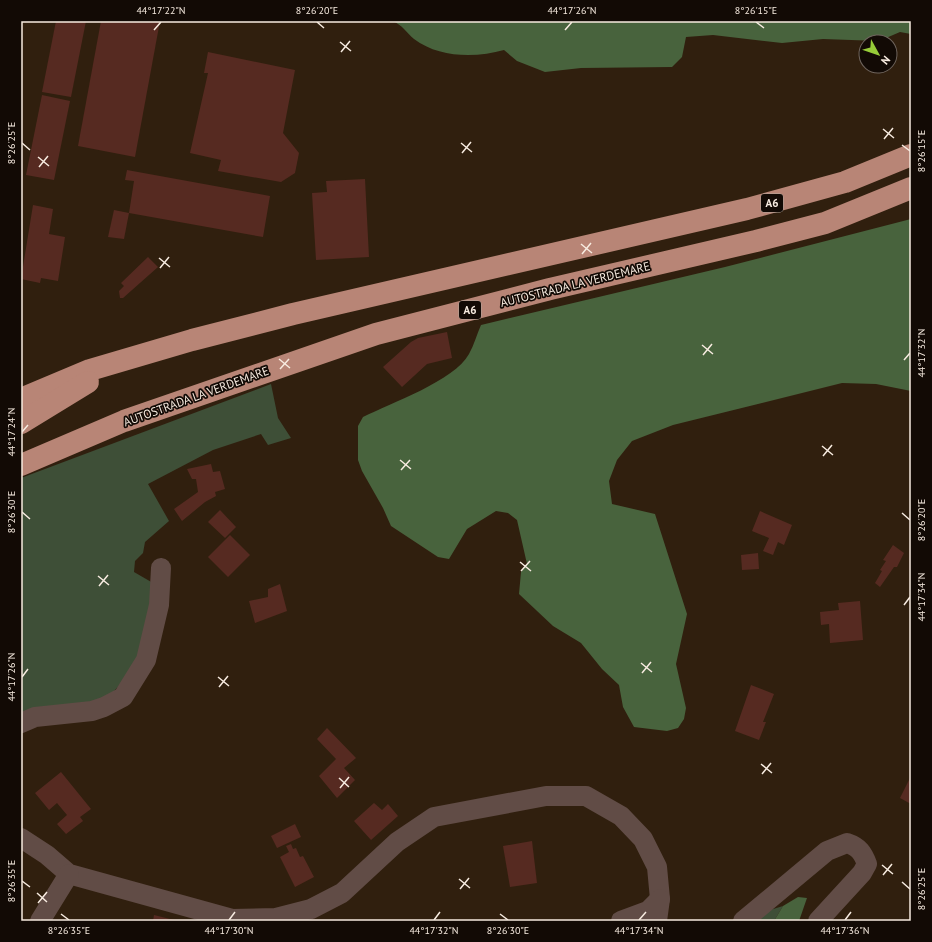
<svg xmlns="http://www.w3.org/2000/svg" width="932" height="942" font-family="'PT Sans',sans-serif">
<rect width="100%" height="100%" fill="#301f0e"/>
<!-- green -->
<g fill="#3e4f37">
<polygon points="271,384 278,418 291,438 268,445 261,434 213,450 148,484 169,521 145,542 143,553 135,561 134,572 153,583 150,614 140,652 125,679 105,701 21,716 21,478"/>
<polygon points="783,906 774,921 756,921 770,910"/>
</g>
<!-- forest -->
<g fill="#48633d">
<path d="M393,21H911V34L900,32L879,41L823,39L782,43L713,35L686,37L682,57L672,67L581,68L545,72L517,61L504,50C476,58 439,58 414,39C407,33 402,25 393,21Z"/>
<path d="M911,219V391L876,384L842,383L673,425L632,441L617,460L609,481L612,504L655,514L687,614L676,664L686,708L684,719L678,728L667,731L634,727L623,707L619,685L602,669L581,643L553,626L519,594L521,572L527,564L517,520L508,513L496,511L467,529L449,559L438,557L391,526L383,508L362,471L358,460V426L363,417C391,403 454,381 469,354C474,345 477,334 481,325L725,267Z"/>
<polygon points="798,897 807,898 799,921 774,921 783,906"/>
</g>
<!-- building -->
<g fill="#562a21">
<polygon points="56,21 86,21 71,97 42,92"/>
<polygon points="101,21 160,21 135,157 78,146"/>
<polygon points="208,52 295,70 283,133 299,153 295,173 281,182 218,171 221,160 190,153 208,73 204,73"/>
<polygon points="42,95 70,101 54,180 26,175"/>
<polygon points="127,170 270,196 263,237 129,213 134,181 125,180"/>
<polygon points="365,179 369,257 316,260 312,193 327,192 326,181"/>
<polygon points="33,205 53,209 49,234 65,237 58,281 41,278 40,283 21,279"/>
<polygon points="114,210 129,213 124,239 108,237"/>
<polygon points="148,257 158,267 123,298 120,298 119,291 124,286 121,283"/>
<polygon points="447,332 452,358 427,364 402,387 383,367 411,342 418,338"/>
<polygon points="211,464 213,472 220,471 225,489 215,492 216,496 205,502 182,521 174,509 198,492 196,479 192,479 187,469"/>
<polygon points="220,510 236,527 225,538 208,522"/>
<polygon points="760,511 792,525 784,545 778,542 773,555 763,551 769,538 752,531"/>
<polygon points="230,535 250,555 228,577 208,557"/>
<polygon points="893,545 904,553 897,567 894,567 880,587 875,583 882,571 880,570 886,561 883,560"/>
<polygon points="758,553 759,569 742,570 741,555"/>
<polygon points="280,584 287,611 255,623 249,601 268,597 268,589"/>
<polygon points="860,601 863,640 830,643 829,624 821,625 820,612 839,610 838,603"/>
<polygon points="751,685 774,694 763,722 766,722 759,740 735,731"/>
<polygon points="327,728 356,758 344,768 355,780 337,798 319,776 336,759 317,739"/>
<polygon points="61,772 91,809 80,817 83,821 66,834 57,824 67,815 57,803 49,810 35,793"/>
<polygon points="911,776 911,804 900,798"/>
<polygon points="374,803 382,810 388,804 398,816 371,840 354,821"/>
<polygon points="295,824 301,837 277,848 271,836"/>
<polygon points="532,841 537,883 510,887 503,846"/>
<polygon points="291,844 293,849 296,848 300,857 303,856 314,877 295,887 280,857 289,852 286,846"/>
<polygon points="154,915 174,920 174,921 153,921"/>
</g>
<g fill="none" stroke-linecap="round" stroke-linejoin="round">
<!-- street -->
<g stroke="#614c46" stroke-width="20">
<polyline points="21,723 35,717 92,711 104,707 123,697 146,660 159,605 161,568"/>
<polyline points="21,838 47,855 69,874 232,919 276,918 311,909 342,893 397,842 434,817 546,796 586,796 621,816 643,839 657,867 660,899 657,921"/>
<polyline points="40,921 69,874"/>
<polyline points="621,921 648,911 660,899"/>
<path d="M743,921L827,851L847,843C859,847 863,853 867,864L862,873L818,921"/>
</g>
<!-- highway -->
<g stroke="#b88576" stroke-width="22">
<polyline points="21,399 90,370 192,340 293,314 747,209 845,182 911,155"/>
<polyline points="21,423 88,382"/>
<polyline points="21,465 124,421 376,334 550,289 756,241 825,223 911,188"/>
</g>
</g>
<!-- ticks -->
<path fill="none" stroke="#f7ebe0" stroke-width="1.5" d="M317,22L324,28M756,22L764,28M154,30L161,22M565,30L572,22M340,42L351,51M341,52L350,41M883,129L894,138M884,139L893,128M22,143L30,150M461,143L472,152M902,145L910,151M462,153L471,142M38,157L49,166M39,167L48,156M581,244L592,253M582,254L591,243M159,258L170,267M160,268L169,257M702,345L713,354M703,355L712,344M279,359L290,368M904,360L910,353M280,369L289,359M22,432L28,425M822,446L833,455M823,456L832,445M400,460L411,469M401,470L410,460M22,512L30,519M902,513L910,520M520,562L531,571M521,571L530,561M98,576L109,585M99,586L108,575M904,605L910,597M641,663L652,672M642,673L651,662M22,677L28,669M218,677L229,686M219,687L228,676M761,764L772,773M762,774L771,763M339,778L349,787M340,788L349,777M882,865L893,874M883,875L892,864M459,879L470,888M22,881L30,887M902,882L910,889M460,889L469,878M37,893L47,902M38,903L47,892M61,914L69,920M500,914L508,920M229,920L235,912M434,920L440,912M639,920L646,912M845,920L851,912"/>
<g text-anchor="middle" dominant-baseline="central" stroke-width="3.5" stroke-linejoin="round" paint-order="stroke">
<!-- shield labels -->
<g fill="#120a05" stroke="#b2a89e" stroke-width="1">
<rect x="761" y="194" width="22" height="18" rx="3"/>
<rect x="459" y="301" width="22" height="18" rx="3"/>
</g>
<g font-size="11" font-weight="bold" fill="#f7ebe0">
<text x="772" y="203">A6</text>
<text x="470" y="310">A6</text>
</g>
<!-- street labels -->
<g font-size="12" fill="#f7ebe0" stroke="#120a05">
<text transform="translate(575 284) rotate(-14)">AUTOSTRADA LA VERDEMARE</text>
<text transform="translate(196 396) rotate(-20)">AUTOSTRADA LA VERDEMARE</text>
</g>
</g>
<!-- border -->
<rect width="932" height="942" fill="none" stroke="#120a05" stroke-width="44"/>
<!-- north arrow -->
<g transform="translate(878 54) rotate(130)"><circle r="19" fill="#120a05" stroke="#6e645d"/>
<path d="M0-3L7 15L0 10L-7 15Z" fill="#97cc39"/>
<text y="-6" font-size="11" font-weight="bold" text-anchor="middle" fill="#f7ebe0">N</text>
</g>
<rect x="22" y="22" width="888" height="898" fill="none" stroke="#f7ebe0" stroke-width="1.5"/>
<g font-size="10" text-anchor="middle" fill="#f7ebe0">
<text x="161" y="14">44°17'22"N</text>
<text x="317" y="14">8°26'20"E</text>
<text x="572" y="14">44°17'26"N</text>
<text x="756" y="14">8°26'15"E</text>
<text transform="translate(11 143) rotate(-90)" y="4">8°26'25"E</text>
<text transform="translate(921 151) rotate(-90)" y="4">8°26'15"E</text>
<text transform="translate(921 353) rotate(-90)" y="4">44°17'32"N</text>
<text transform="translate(11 432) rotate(-90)" y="4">44°17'24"N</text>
<text transform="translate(11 512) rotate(-90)" y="4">8°26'30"E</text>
<text transform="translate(921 520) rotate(-90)" y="4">8°26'20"E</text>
<text transform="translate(921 597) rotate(-90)" y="4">44°17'34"N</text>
<text transform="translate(11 677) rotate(-90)" y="4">44°17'26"N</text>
<text transform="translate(11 881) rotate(-90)" y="4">8°26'35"E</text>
<text transform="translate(921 889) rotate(-90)" y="4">8°26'25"E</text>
<text x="69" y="934">8°26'35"E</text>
<text x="229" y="934">44°17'30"N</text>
<text x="434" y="934">44°17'32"N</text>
<text x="508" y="934">8°26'30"E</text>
<text x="639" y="934">44°17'34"N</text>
<text x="845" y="934">44°17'36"N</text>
</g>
</svg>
